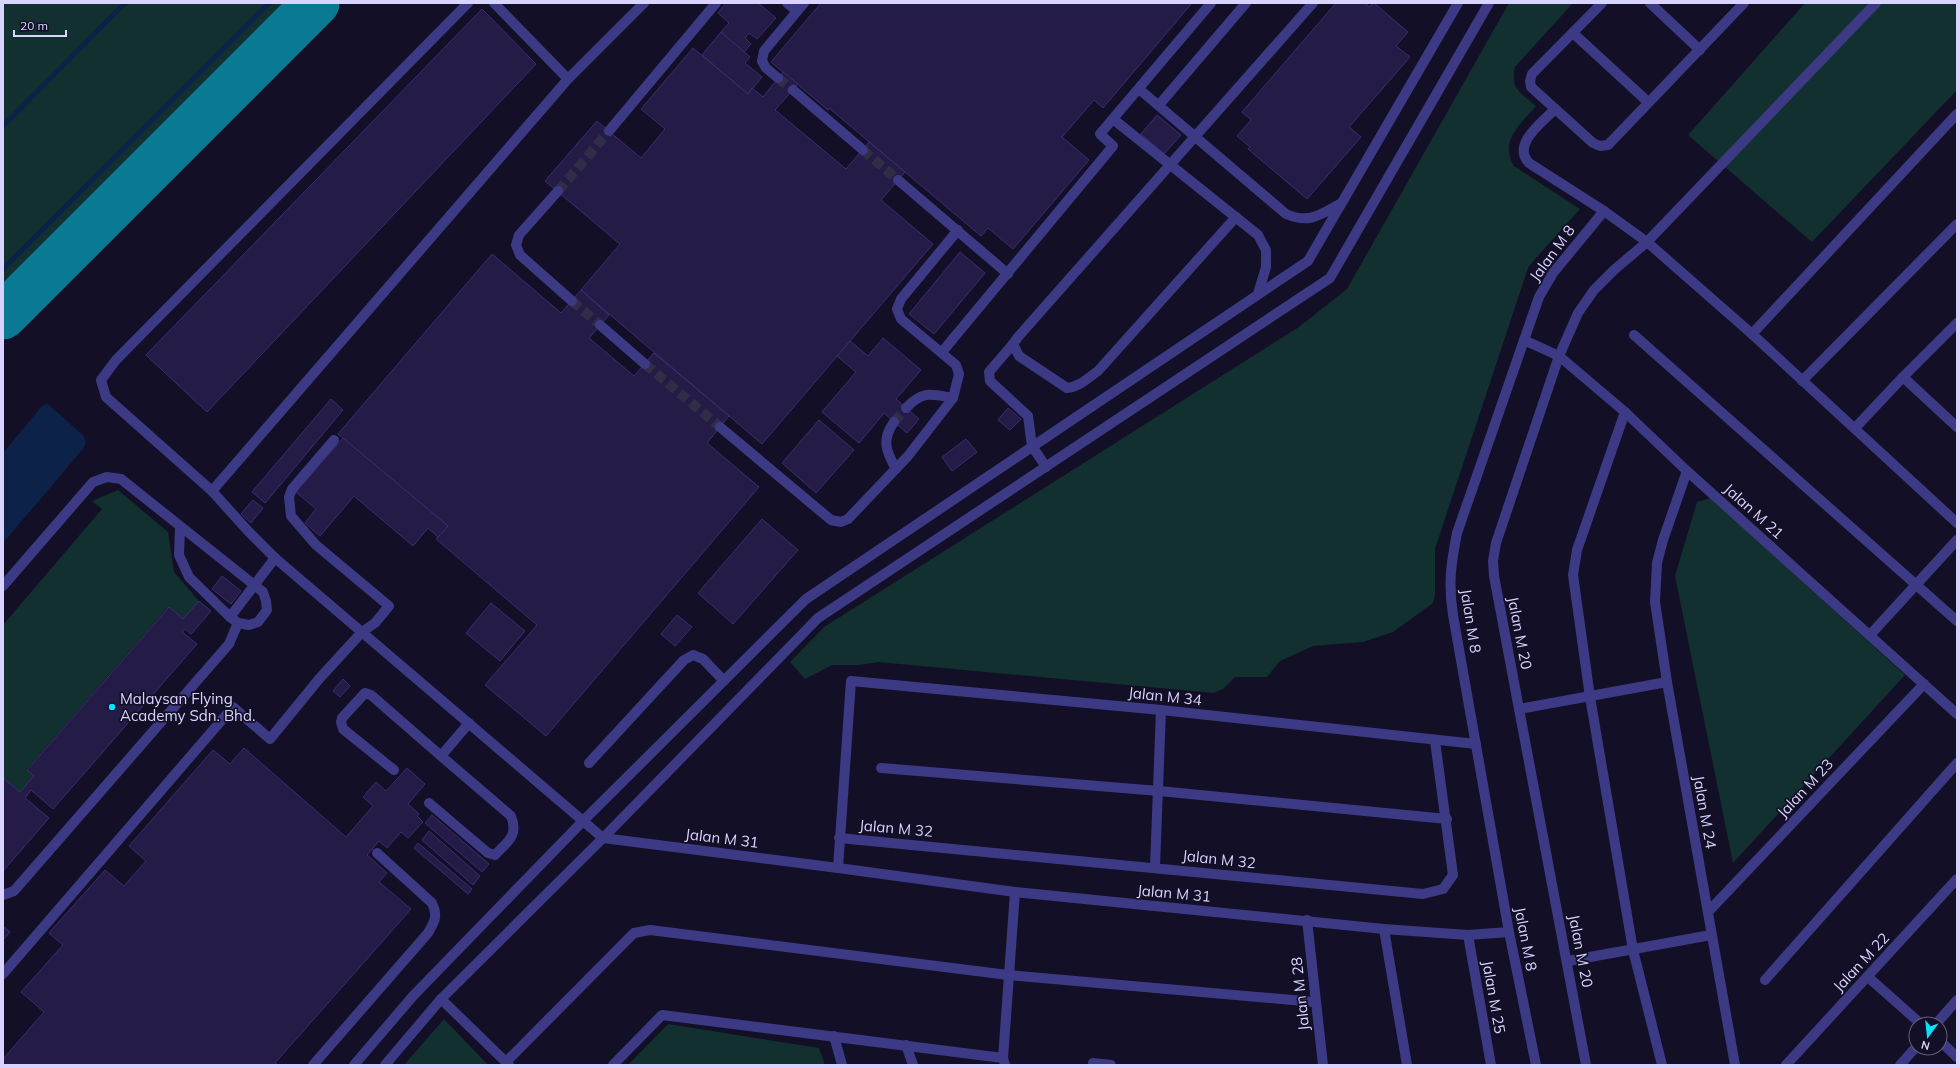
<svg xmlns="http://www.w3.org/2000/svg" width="1960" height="1068" font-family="Mulish,sans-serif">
<rect width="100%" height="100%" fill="#130f26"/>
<!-- green -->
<g fill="#12302f">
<polygon points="3,3 304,3 3,303"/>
<path d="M1509,3H1573L1515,67C1510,89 1520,92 1536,106C1520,125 1499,141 1514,166L1580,209L1535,259L1528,268L1435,549V595L1433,603L1393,632L1363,642L1313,646L1280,661L1267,677H1235L1223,689L1214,693L878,662L859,665H832L805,679L790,662L824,627L1299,327L1347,289Z"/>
<polygon points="1805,3 1957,3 1957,90 1812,242 1688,135"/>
<polygon points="118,490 168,532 174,572 199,601 183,619 168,607 27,769 34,776 20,792 3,778 3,625 102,509 92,501"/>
<polygon points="1711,498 1905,675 1733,863 1675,576 1697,502"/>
<polygon points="444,1019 488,1065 404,1065"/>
<polygon points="668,1024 819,1048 825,1065 628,1065"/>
</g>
<!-- water -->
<polygon fill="#0c2248" points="46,404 49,405 84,436 86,443 83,449 3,543 3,453 42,406"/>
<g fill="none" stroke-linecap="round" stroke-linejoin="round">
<!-- stream -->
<g stroke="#0c2248" stroke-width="5">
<polyline points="3,126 125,3"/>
<polyline points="3,269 269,3"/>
</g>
<!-- taxiway -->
<polyline stroke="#0a7a92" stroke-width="47" points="3,316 316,3"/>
</g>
<!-- building -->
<g fill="#241b47" stroke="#3b2d73">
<polygon points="726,3 758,3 776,18 757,39 749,33 745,38 751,44 744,52 721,32 729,23 718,13"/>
<polygon points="821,3 1192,3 1103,108 1094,100 1062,137 1089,160 1013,249 988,228 981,236 829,108 828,110 771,62"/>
<polygon points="1336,3 1365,3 1369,7 1374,3 1408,32 1396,46 1410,57 1349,127 1361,137 1307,199 1248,149 1250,147 1237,136 1251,120 1242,112"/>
<polygon points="482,9 536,64 207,412 146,355"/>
<polygon points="721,32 750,57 745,63 762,77 748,94 702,55"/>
<polygon points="693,48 748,94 752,88 763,97 783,72 798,84 775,110 846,169 869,142 905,172 881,200 933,244 762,444 581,290 620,244 545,181 597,121 641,158 665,129 641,109"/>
<polygon points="1157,115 1181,135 1164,154 1141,134"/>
<polygon points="960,252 985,273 934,334 909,314"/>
<polygon points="492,254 561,313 581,290 609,315 589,338 634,376 654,353 729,416 707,443 759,487 546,736 485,685 537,625 436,539 448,526 338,434"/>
<polygon points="883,338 921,370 896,399 919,419 907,433 884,413 859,443 822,412 856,372 837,356 850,341 868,356"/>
<polygon points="331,399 343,410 265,503 252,492"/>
<polygon points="1008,408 1021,419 1010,430 998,420"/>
<polygon points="819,420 854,450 816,493 782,463"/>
<polygon points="343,438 448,526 438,537 428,528 413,546 354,496 320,536 305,523 316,509 296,492"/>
<polygon points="966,439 977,452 952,471 942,457"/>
<polygon points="253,500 263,508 251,523 241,514"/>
<polygon points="762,519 798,550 733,624 698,593"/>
<polygon points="222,576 241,591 231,604 212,589"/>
<polygon points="199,601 211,611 191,634 185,629 182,632 197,644 53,809 31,790 25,798 49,818 3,871 3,778 20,792 34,776 27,770 169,607 183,619"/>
<polygon points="491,603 525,631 500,661 466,633"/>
<polygon points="677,615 692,627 675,646 661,634"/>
<polygon points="343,679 350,686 340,697 333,691"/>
<polygon points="244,748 346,837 373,806 363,797 376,782 386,791 407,768 425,784 408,804 419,814 417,816 423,822 408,838 401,832 387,848 379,841 367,855 387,873 379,882 411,909 275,1063 278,1065 3,1065 3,1059 44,1012 21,992 63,945 49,933 105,870 124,886 146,861 129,846 213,750 230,764"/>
<polygon points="432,815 489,864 482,872 425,823"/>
<polygon points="429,831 480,876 473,885 422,840"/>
<polygon points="418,843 472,889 468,894 414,848"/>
<polygon points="3,926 10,932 3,940"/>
</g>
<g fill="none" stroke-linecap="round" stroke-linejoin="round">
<!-- minor-tunnel -->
<g stroke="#312d47" stroke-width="10" stroke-dasharray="10 5" stroke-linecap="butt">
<polyline points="778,78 793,90"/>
<polyline points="863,150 898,180"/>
<polyline points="558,191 609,131"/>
<polyline points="572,301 600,325"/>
<polyline points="645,364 720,427"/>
<polyline points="894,422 906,408"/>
</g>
<!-- minor -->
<g stroke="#3d3a85" stroke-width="10">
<polyline points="468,3 116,360 101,380 106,397 212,491 568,79 494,3"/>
<polyline points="787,3 797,11"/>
<polyline points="1602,3 1532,74 1530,81 1531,87 1593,143 1600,146 1608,145 1744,3"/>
<polyline points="1650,3 1700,50"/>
<polyline points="1573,33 1648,102"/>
<polyline points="778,78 766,68 762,61 764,51 804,3"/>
<polyline points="568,79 644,3"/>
<path d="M1139,89L1286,214C1310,224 1319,215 1340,204"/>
<polyline points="793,90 863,150"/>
<polyline points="1159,105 1246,3"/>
<path d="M1555,109C1543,122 1511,144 1529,163L1604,211L1647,242L1752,334L1957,523"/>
<polyline points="1113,119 1258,235 1266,250 1266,267 1258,294"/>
<polyline points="609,131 716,3"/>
<polyline points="898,180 1008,274"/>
<polyline points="558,191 519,235 516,245 520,255 572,301"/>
<path d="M1236,217L1098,371C1088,378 1079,387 1067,388L1019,356L1013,344L1018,337L1313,3"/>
<polyline points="600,325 645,364"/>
<polyline points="1752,334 1957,114"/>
<polyline points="1634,335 1957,621"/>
<polyline points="1524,340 1559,356 1625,412 1687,471 1957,714"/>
<polyline points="1013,344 989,372 990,381 1028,416 1032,446 1046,467"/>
<polyline points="942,352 1113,146 1100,134 1211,3"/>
<polyline points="1903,377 1957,427"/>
<polyline points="1802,381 1957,224"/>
<path d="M906,408C923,390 931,394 953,398"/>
<polyline points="1625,412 1577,550 1573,575 1590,697 1633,950 1662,1065"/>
<path d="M894,422C881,440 886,451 896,469"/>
<polyline points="720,427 831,520 841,522 848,519 908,456 953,398 959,374 956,365 901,319 897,309 901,299 958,230"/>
<polyline points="1855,428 1903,377 1957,323"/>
<polyline points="1687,471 1663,540 1657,563 1655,602 1667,682 1735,1065"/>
<polyline points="212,491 248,531 275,558 603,838 838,868 1015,892 1384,929 1468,935 1509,932"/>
<polyline points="3,586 93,482 107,477 121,479 263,592 266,601 267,610 258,622 249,625 238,623 230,617 189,577 179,555 180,527"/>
<polyline points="230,617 275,558"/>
<polyline points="1870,635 1957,540"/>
<polyline points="1519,709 1667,682"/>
<polyline points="589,763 684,660 693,655 703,659 724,681"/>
<polyline points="881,768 1159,791 1447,819"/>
<polyline points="394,770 343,729 341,722 342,718 365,693 371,695 441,756"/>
<path d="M429,803L488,853L495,855C507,842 519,836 511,816L441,756L469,723"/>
<polyline points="839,838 1423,894 1443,889 1453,875 1435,741"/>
<polyline points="1155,867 1161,710"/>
<polyline points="838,868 851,681 1161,710 1476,744"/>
<polyline points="3,895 14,891 229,644 238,623"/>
<polyline points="1708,912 1924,684"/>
<polyline points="1307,920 1323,1065"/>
<polyline points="1384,929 1407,1065"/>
<polyline points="1468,935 1491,1065"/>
<polyline points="1568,961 1711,935"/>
<polyline points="3,974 233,707 270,739 319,679 362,632 375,623 389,606 316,545 291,516 289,497 292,489 334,440"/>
<polyline points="1868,977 1921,1024"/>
<polyline points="1765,980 1957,763"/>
<polyline points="441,999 509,1065"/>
<polyline points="1936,1024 1957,1000"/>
<polyline points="834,1036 842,1065"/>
<polyline points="1940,1041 1957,1057"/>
<polyline points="906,1045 913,1065"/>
<polyline points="506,1062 628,939 634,933 650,930 1008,975 1315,1002"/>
<polyline points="1093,1063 1111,1065"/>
<path d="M313,1065L428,933C435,921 438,916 432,903L377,853"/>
<polyline points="354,1065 413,996 583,821 806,599 1308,261 1458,3"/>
<polyline points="385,1065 441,999 603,838 818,618 1330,278 1489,3"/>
<polyline points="613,1065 662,1015 1003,1058"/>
<polyline points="1005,1065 1003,1058 1015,892"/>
<path d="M1536,1065L1509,932L1453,615C1448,583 1451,564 1457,533L1539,297L1553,273L1604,211"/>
<polyline points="1586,1065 1494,576 1493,561 1496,543 1559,356 1578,313 1594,290 1614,270 1647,242 1876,3"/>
<polyline points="1786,1065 1957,879"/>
<polyline points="1900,1065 1916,1047"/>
</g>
</g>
<!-- markers -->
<circle fill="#00e5ff" stroke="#130f26" stroke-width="1.5" cx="112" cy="707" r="4"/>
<g text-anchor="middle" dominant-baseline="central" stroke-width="3.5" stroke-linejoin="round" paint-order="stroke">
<!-- street labels -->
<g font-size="15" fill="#d9d4ff" stroke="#130f26">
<text transform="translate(1552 253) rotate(-54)">Jalan M 8</text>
<text transform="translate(1754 511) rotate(42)">Jalan M 21</text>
<text transform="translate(1471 621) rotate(81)">Jalan M 8</text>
<text transform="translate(1520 633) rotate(79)">Jalan M 20</text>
<text transform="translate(1165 696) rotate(6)">Jalan M 34</text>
<text transform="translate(1805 788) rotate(-47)">Jalan M 23</text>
<text transform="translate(1705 812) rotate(80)">Jalan M 24</text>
<text transform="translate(896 828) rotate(5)">Jalan M 32</text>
<text transform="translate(722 838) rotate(7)">Jalan M 31</text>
<text transform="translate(1219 859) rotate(6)">Jalan M 32</text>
<text transform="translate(1174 893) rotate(5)">Jalan M 31</text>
<text transform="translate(1526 939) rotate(79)">Jalan M 8</text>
<text transform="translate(1581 951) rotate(79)">Jalan M 20</text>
<text transform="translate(1861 962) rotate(-47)">Jalan M 22</text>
<text transform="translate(1300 994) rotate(-96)">Jalan M 28</text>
<text transform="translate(1494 997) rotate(80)">Jalan M 25</text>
</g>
<!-- poi labels -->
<g font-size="15" fill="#d9d4ff" stroke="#130f26" text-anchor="start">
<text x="120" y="698">Malaysan Flying<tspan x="120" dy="17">Academy Sdn. Bhd.</tspan></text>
</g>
</g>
<!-- border -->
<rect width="1960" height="1068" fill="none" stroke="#d9d4ff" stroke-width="8"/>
<!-- north arrow -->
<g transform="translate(1928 1036) rotate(195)"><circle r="19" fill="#130f26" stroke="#625e7d"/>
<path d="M0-3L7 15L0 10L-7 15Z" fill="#00e5ff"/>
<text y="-6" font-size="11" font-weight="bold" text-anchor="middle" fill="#d9d4ff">N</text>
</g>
<!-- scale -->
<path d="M14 30v6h52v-6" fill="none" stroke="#d9d4ff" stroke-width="2"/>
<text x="20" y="30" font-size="12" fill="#d9d4ff" stroke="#130f26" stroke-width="3" paint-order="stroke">20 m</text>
</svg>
